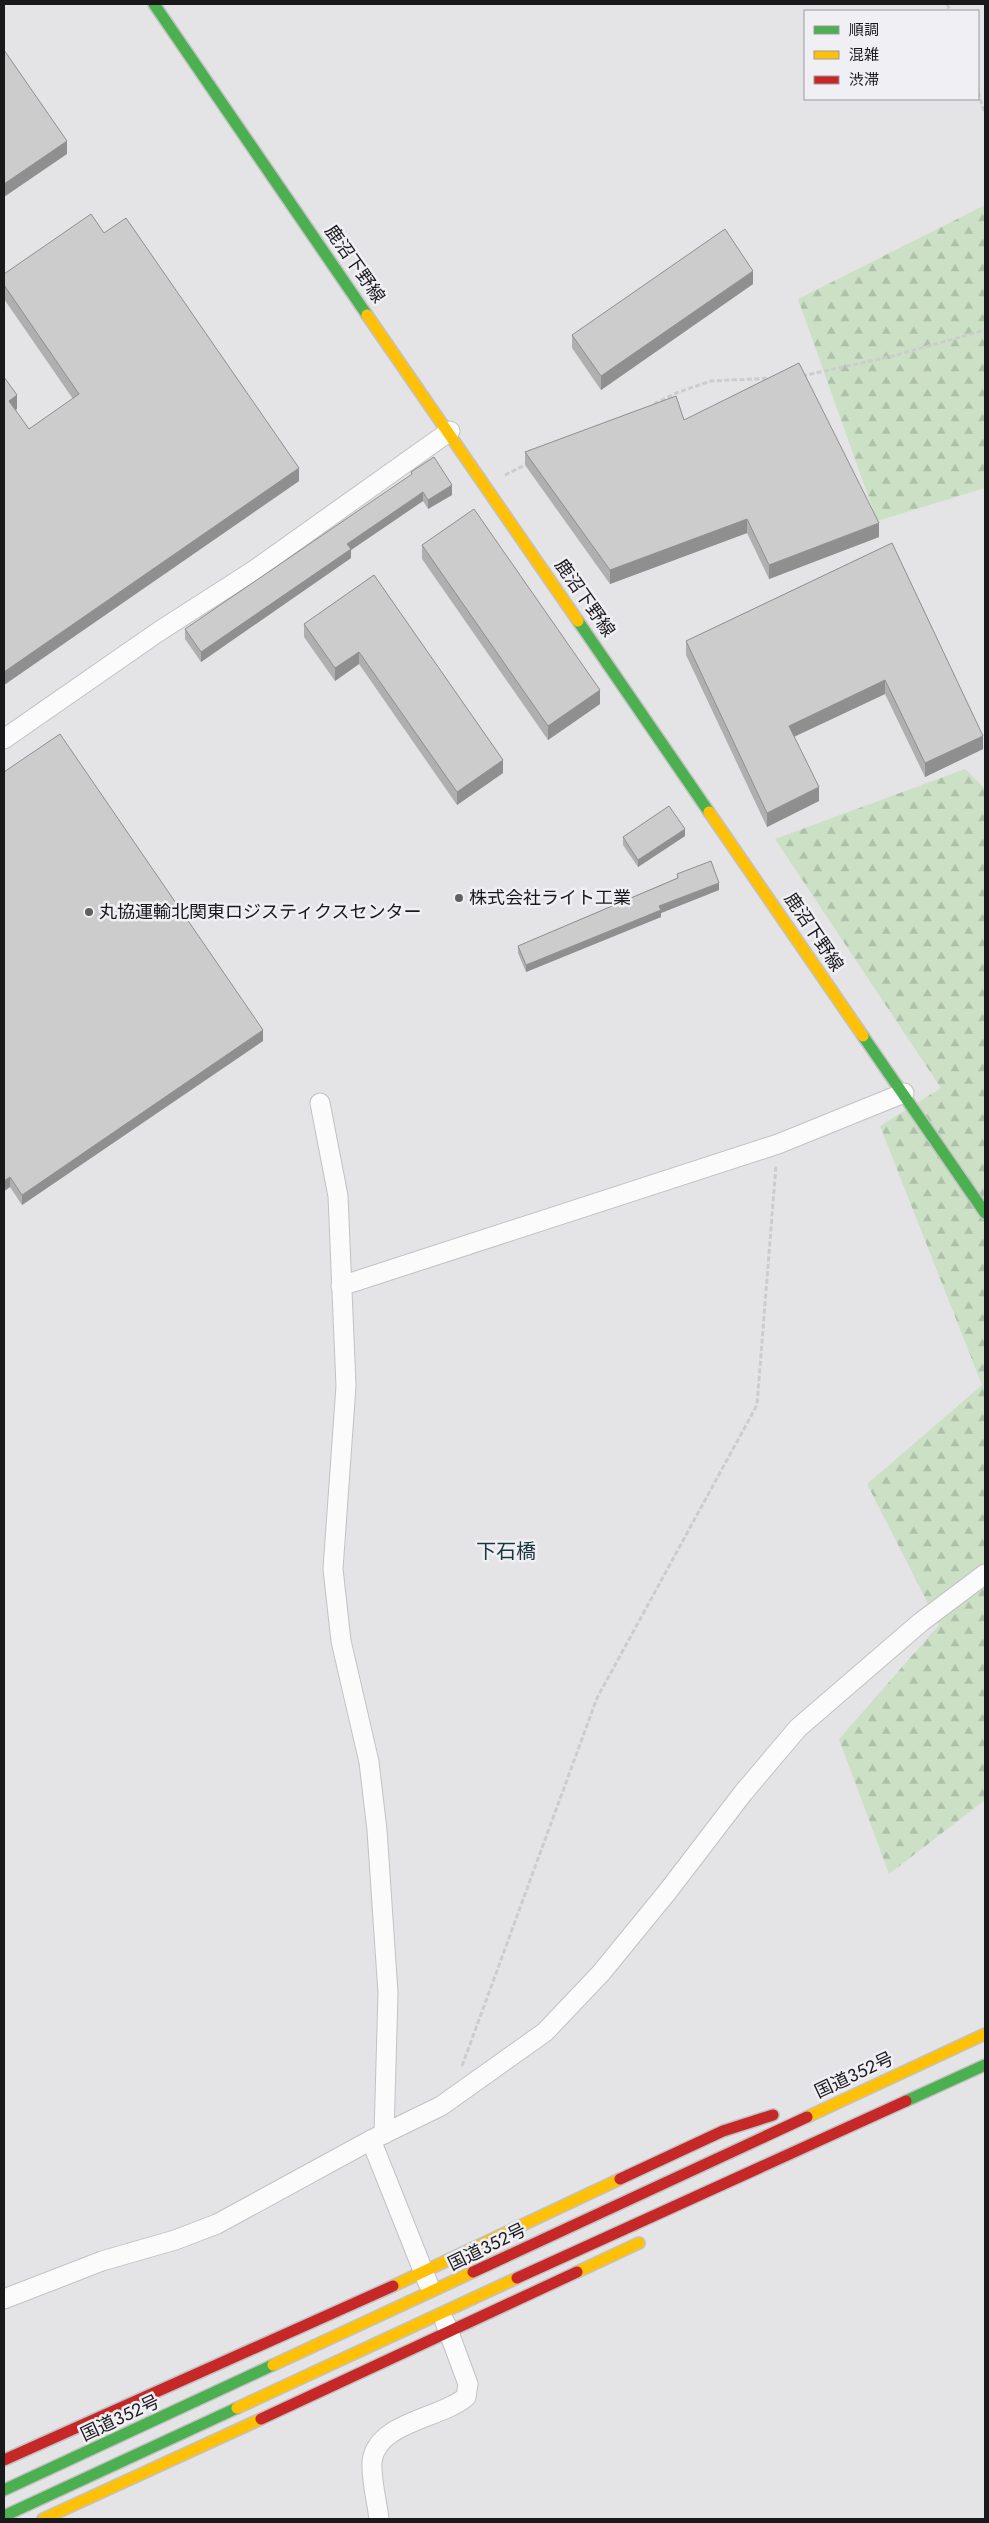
<svg xmlns="http://www.w3.org/2000/svg" width="989" height="2523" font-family="Jost,'Noto Sans JP',sans-serif">
<defs>
<pattern id="forest-firs" width="22" height="20" patternUnits="userSpaceOnUse" patternTransform="scale(1.25)"><rect width="22" height="20" fill="#cbe0c5"/><path d="M5 1l3.5 6h-7zM16 11l3.5 6h-7z" fill="#aec0a9"/></pattern>
</defs>
<rect width="100%" height="100%" fill="#e4e4e6"/>
<!-- forest -->
<g fill="url(#forest-firs)">
<polygon points="985,205 985,488 877,521 798,299"/>
<polygon points="965,769 985,789 985,1800 889,1874 839,1739 939,1625 867,1484 982,1385 880,1126 941,1088 775,839"/>
</g>
<g fill="none" stroke-linecap="round" stroke-linejoin="round">
<defs>
<g id="street">
<polyline points="4,739 158,632 253,571 450,431"/>
<polyline points="320,1103 338,1196 346,1386 333,1569 341,1641 369,1762 377,1830 388,1993 384,2134"/>
<polyline points="341,1286 778,1144 904,1093"/>
<polyline points="371,2140 428,2283"/>
<polyline points="4,2299 102,2261 175,2240 217,2224 371,2140 441,2106 545,2032 601,1973 668,1891 743,1793 798,1728 921,1622 985,1574"/>
<path d="M379,2519C377,2501 371,2480 372,2462C376,2422 440,2419 466,2397L468,2384L445,2322"/>
</g>
<g id="fast">
<polyline points="154,4 367,315"/>
<polyline points="578,621 709,812"/>
<polyline points="863,1036 985,1213"/>
<polyline points="906,2101 985,2065"/>
<polyline points="4,2490 273,2365"/>
<polyline points="4,2516 237,2408"/>
</g>
<g id="slow">
<polyline points="367,315 578,621"/>
<polyline points="709,812 863,1036"/>
<polyline points="807,2117 985,2034"/>
<polyline points="577,2272 639,2243"/>
<polyline points="393,2286 620,2179"/>
<polyline points="273,2365 473,2272"/>
<polyline points="237,2408 517,2278"/>
<polyline points="43,2519 261,2419"/>
</g>
<g id="jam">
<polyline points="620,2179 723,2131 773,2115"/>
<polyline points="473,2272 807,2117"/>
<polyline points="517,2278 906,2101"/>
<polyline points="261,2419 577,2272"/>
<polyline points="4,2460 393,2286"/>
</g>
</defs>
<!-- street casing -->
<use href="#street" stroke="#c2c2c4" stroke-width="21"/>
<!-- fast casing -->
<use href="#fast" stroke="#c2c2c4" stroke-width="14"/>
<!-- slow casing -->
<use href="#slow" stroke="#c2c2c4" stroke-width="14"/>
<!-- jam casing -->
<use href="#jam" stroke="#c2c2c4" stroke-width="14"/>
<!-- path -->
<g stroke="#ccc" stroke-width="3" stroke-dasharray="5 2.5" stroke-linecap="butt">
<polyline points="947,4 950,11"/>
<polyline points="978,92 985,114"/>
<polyline points="802,376 893,356 985,330"/>
<polyline points="654,404 676,393 711,381 773,378"/>
<polyline points="505,475 529,463"/>
<polyline points="462,2066 597,1698 757,1405 776,1165"/>
</g>
<!-- street -->
<use href="#street" stroke="#fbfbfb" stroke-width="19"/>
<!-- fast -->
<use href="#fast" stroke="#4caf50" stroke-width="11"/>
<!-- slow -->
<use href="#slow" stroke="#ffc107" stroke-width="11"/>
<!-- jam -->
<use href="#jam" stroke="#c62828" stroke-width="11"/>
</g>
<!-- wall -->
<g fill="#afafb0">
<polygon points="104,233 299,481 4,685 4,377 17,409 15,410 29,429 73,399 4,299 4,274"/>
<polygon points="753,284 601,390 572,348 572,335"/>
<polygon points="684,420 879,537 769,579 747,533 610,584 525,465 525,452"/>
<polygon points="411,472 452,495 428,509 423,501 351,550 351,558 201,662 185,639 185,629 411,476"/>
<polygon points="892,543 983,749 925,777 885,694 794,737 819,801 767,827 686,655 686,641"/>
<polygon points="422,545 600,704 548,740 422,559"/>
<polygon points="374,575 503,773 457,805 359,664 335,681 304,637 304,624"/>
<polygon points="4,772 263,1041 22,1205 10,1187 4,1191"/>
<polygon points="685,836 638,867 623,845 623,837"/>
<polygon points="677,874 719,890 661,913 661,917 526,972 518,953 518,946 677,878"/>
</g>
<!-- shaded-wall -->
<g fill="#8f8f90">
<polygon points="67,141 67,154 4,197 4,184"/>
<polygon points="753,271 753,284 601,390 601,376"/>
<polygon points="17,395 17,409 9,414 9,401"/>
<polygon points="299,468 299,481 4,685 4,672"/>
<polygon points="452,485 452,495 428,509 428,500"/>
<polygon points="423,492 423,501 351,550 351,558 201,662 201,652 347,544"/>
<polygon points="747,519 747,533 610,584 610,570"/>
<polygon points="879,523 879,537 769,579 769,565"/>
<polygon points="359,652 359,664 335,681 335,668"/>
<polygon points="885,680 885,694 789,739 789,726"/>
<polygon points="600,690 600,704 548,740 548,726"/>
<polygon points="983,736 983,749 925,777 925,763"/>
<polygon points="503,760 503,773 457,805 457,792"/>
<polygon points="819,787 819,801 767,827 767,813"/>
<polygon points="685,829 685,836 638,867 638,860"/>
<polygon points="719,883 719,890 661,913 661,917 526,972 526,965 659,906"/>
<polygon points="263,1030 263,1041 22,1205 22,1195"/>
<polygon points="10,1177 10,1187 4,1191 4,1181"/>
</g>
<!-- building -->
<g fill="#cccccd" stroke="#8f8f90">
<polygon points="4,50 67,141 4,184"/>
<polygon points="91,214 104,233 126,218 299,468 4,672 4,377 17,395 9,401 29,429 79,394 4,285 4,274"/>
<polygon points="725,229 753,271 601,376 572,335"/>
<polygon points="799,363 879,523 769,565 747,519 610,570 525,452 676,396 684,420"/>
<polygon points="434,457 452,485 428,500 423,492 347,544 351,549 201,652 185,629 412,474 411,472"/>
<polygon points="474,509 600,690 548,726 422,545"/>
<polygon points="892,543 983,736 925,763 885,680 789,726 819,787 767,813 686,641"/>
<polygon points="374,575 503,760 457,792 359,652 335,668 304,624"/>
<polygon points="60,734 263,1030 22,1195 10,1177 4,1181 4,772"/>
<polygon points="669,806 685,829 638,860 623,837"/>
<polygon points="711,861 719,883 659,906 661,910 526,965 518,946 678,878 677,874"/>
</g>
<!-- markers -->
<g fill="#606062" stroke="#f0f0f4" stroke-width="2">
<circle cx="459" cy="898" r="5"/>
<circle cx="89" cy="912" r="5"/>
</g>
<g text-anchor="middle" dominant-baseline="central" stroke-width="5" stroke-linejoin="round" paint-order="stroke">
<!-- street labels -->
<g font-size="18" fill="#19191b" stroke="#f0f0f4">
<text transform="translate(355 264) rotate(55)">鹿沼下野線</text>
<text transform="translate(585 598) rotate(55)">鹿沼下野線</text>
<text transform="translate(814 932) rotate(56)">鹿沼下野線</text>
<text transform="translate(854 2075) rotate(-25)">国道352号</text>
<text transform="translate(487 2247) rotate(-26)">国道352号</text>
<text transform="translate(120 2418) rotate(-25)">国道352号</text>
</g>
<!-- poi labels -->
<g font-size="18" fill="#19191b" stroke="#f0f0f4" text-anchor="start">
<text x="469" y="898">株式会社ライト工業</text>
<text x="99" y="912">丸協運輸北関東ロジスティクスセンター</text>
</g>
<!-- quarter labels -->
<g font-size="20" fill="#15373b" stroke="#f0f0f4">
<text x="506" y="1551">下石橋</text>
</g>
</g>
<!-- border -->
<rect width="989" height="2523" fill="none" stroke="#19191b" stroke-width="10"/>
<!-- legend -->
<rect x="804" y="10" width="175" height="90" fill="#f0f0f4" stroke="#9a9a9d"/>
<rect x="814" y="26" width="25" height="8" fill="#4caf50" stroke="#9a9a9d"/>
<text x="849" y="35" font-size="15" fill="#19191b">順調</text>
<rect x="814" y="51" width="25" height="8" fill="#ffc107" stroke="#9a9a9d"/>
<text x="849" y="60" font-size="15" fill="#19191b">混雑</text>
<rect x="814" y="76" width="25" height="8" fill="#c62828" stroke="#9a9a9d"/>
<text x="849" y="85" font-size="15" fill="#19191b">渋滞</text>
</svg>
